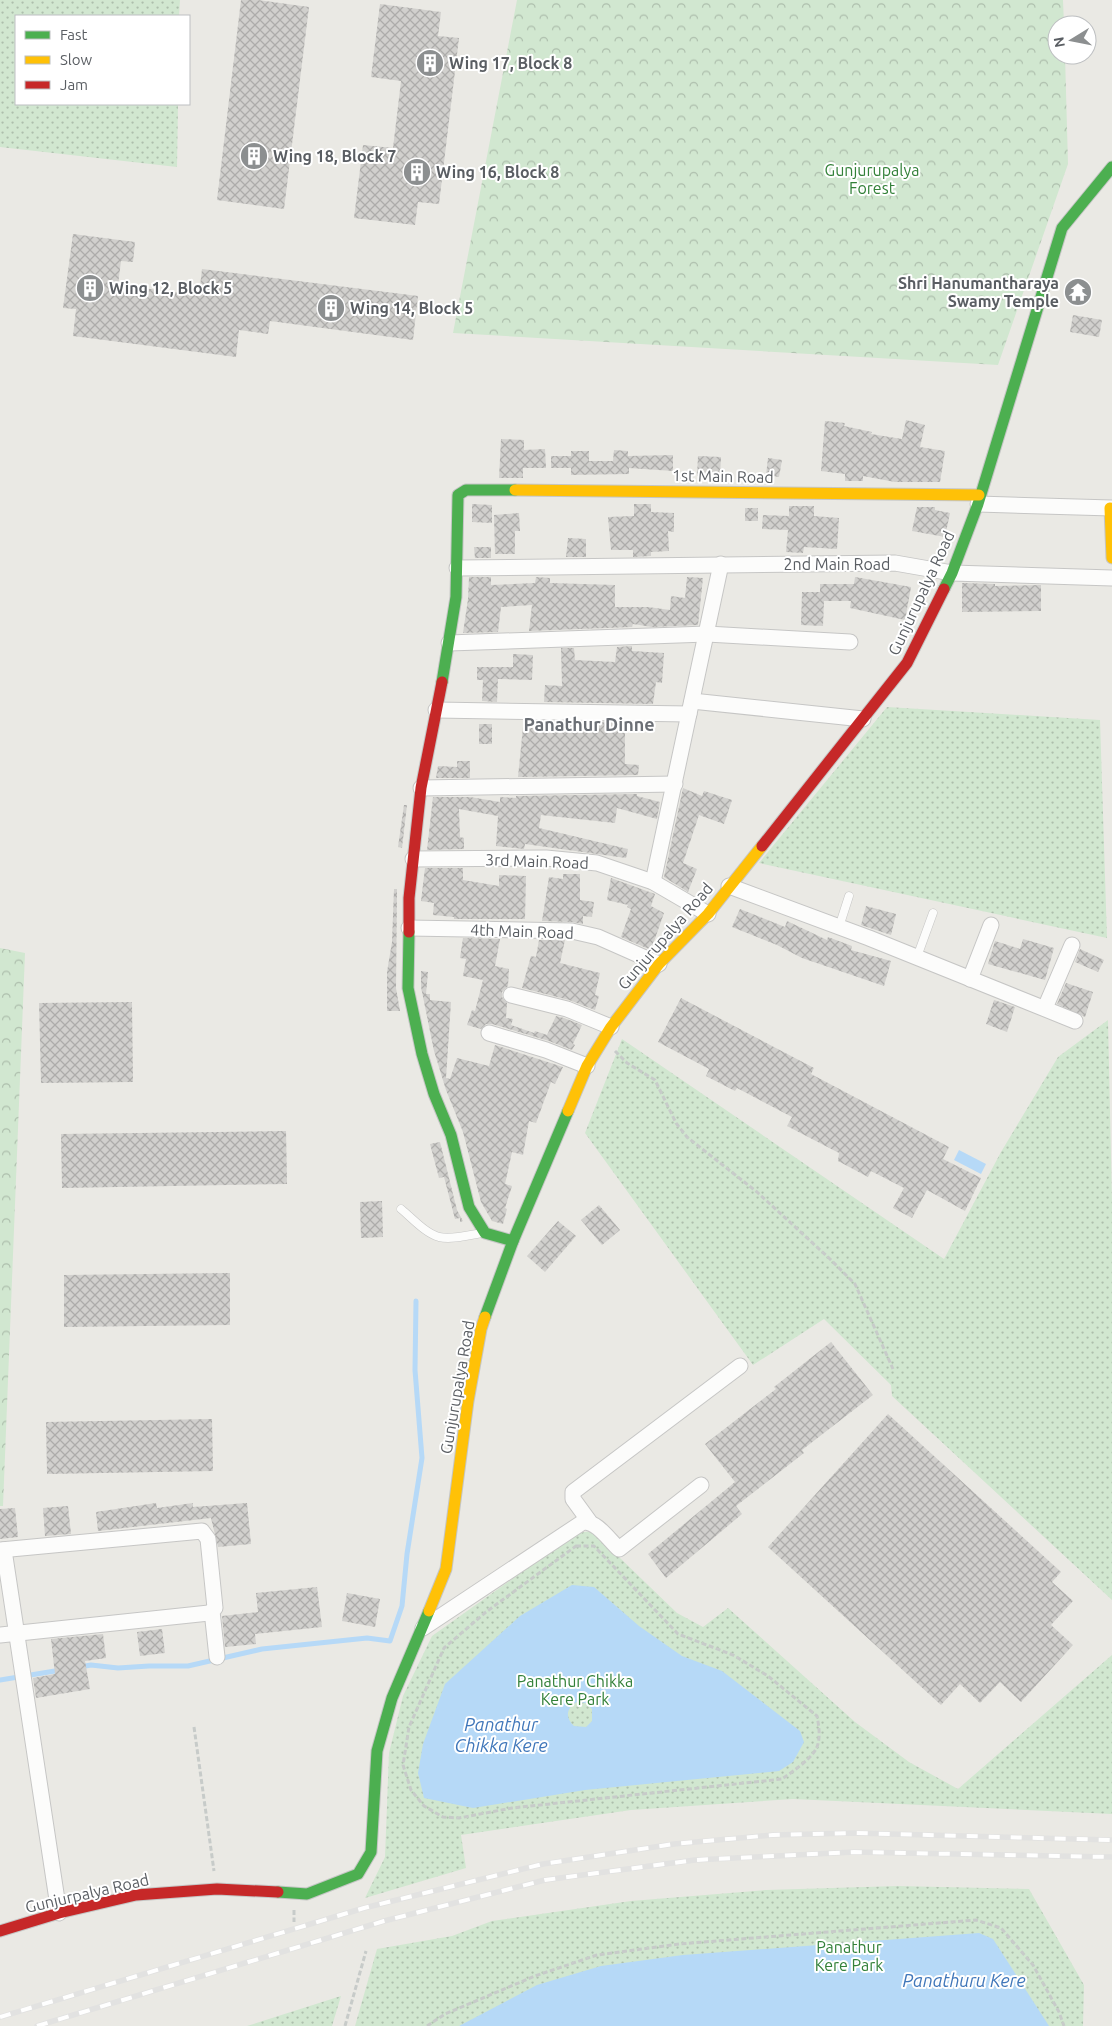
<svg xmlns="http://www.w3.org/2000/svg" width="1112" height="2026" font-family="Ubuntu,sans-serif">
<defs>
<pattern id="green-dots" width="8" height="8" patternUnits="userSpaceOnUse" patternTransform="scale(1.25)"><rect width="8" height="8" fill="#d1e7d0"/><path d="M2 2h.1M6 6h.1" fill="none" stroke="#adbeac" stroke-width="1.8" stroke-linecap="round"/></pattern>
<pattern id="forest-crowns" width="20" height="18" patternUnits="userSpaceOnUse" patternTransform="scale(1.25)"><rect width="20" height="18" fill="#d1e7d0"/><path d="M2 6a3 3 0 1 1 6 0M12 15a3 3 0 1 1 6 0" fill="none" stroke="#adbeac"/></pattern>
<pattern id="building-cross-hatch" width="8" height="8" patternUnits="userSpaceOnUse" patternTransform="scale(1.25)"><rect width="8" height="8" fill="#d1d0cd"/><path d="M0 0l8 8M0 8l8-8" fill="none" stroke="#adacaa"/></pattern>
</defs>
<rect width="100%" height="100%" fill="#eae9e4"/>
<!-- green -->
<g fill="url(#green-dots)">
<polygon points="0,0 180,0 179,16 16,16 16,104 178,104 177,167 0,147"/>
<polygon points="887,707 1100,720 1107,938 759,863"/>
<polygon points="1108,1020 1112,1202 1112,1600 892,1396 891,1385 824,1319 753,1365 585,1133 622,1039 944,1259 1001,1152 1058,1057"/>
<polygon points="592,1531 677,1613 703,1627 728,1608 855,1722 909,1762 958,1789 1112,1655 1112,1814 793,1799 631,1810 461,1835 466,1868 365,1898 385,1857 389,1753 403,1696 432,1636 577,1533"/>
<polygon points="898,1886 1029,1889 1084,1985 1083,2026 355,2026 377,1949 452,1936 492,1921 631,1901 766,1890"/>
<polygon points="341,1996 332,2026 247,2026"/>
</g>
<!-- forest -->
<g fill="url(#forest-crowns)">
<polygon points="517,0 1063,0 1064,25 1057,25 1057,55 1065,55 1068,164 998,365 453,333"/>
<polygon points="0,948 25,953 3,1506 0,1506"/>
</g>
<!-- water -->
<g fill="#b6d9f7" fill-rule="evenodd">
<polygon points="959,1150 986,1164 981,1174 954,1160"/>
<path d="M572,1585L594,1587L639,1626L682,1656L722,1671L800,1731L804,1742L793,1762L779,1771L585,1790L473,1808L424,1798L418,1773L423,1744L445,1684L520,1616ZM577,1702L586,1703L592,1709V1721L586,1727L574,1726C565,1718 566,1708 577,1702Z"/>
<polygon points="979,1933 993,1939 1049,2026 459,2026 537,1985 601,1966 683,1955"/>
</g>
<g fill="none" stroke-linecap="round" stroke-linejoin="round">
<!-- stream -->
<g stroke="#b6d9f7" stroke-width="5">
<polyline points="80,1667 91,1665 118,1668 149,1666 188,1666 262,1649 367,1638 390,1641 402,1606 407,1554 422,1458 415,1370 416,1301"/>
<polyline points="0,1680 61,1670"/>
</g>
</g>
<!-- building -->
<g fill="url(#building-cross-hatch)">
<polygon points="241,0 258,0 309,7 284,209 217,200"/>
<polygon points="380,4 441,12 438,36 459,38 439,204 418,202 415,225 354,218 363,145 393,148 401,81 371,77"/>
<polygon points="73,234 135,242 133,262 121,261 118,285 199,295 202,269 418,296 413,340 270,321 268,334 239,330 236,357 73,336 76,309 63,308"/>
<polygon points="1073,315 1102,320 1099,337 1070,332"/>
<polygon points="906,420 925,425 920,447 945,451 940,482 895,482 863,476 863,481 845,481 845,474 821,471 825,421 845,423 844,426 872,432 871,434 902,439"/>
<polygon points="501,439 524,440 524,450 545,449 546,468 523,468 523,478 499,478"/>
<polygon points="614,450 628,451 628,456 673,455 673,471 629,468 629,474 571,475 571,468 551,468 551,456 571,456 571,451 589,451 589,461 613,461"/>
<polygon points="698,456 721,457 720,477 697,476"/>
<polygon points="768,458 782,460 779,477 766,475"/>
<polygon points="472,504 492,505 492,523 472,522"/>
<polygon points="634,504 651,504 651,512 674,513 674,532 668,531 669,551 651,552 651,556 633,557 633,550 611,550 608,517 634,516"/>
<polygon points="789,506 814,506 814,516 839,518 837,549 804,547 803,553 786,552 788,530 762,529 763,515 789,516"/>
<polygon points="917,507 935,507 935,510 950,513 945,537 912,531"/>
<rect x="745" y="508" width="13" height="13"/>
<polygon points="519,513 520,531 515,531 515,554 495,554 494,515"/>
<polygon points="568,538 586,539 586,557 566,557"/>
<polygon points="474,547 491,547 491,558 475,558"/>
<polygon points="469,577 491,577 491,585 535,583 536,577 550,578 550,583 615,585 615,607 648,607 670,610 671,596 685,598 687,577 703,578 698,625 652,627 633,624 632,627 529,631 532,605 501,607 498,632 463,633 468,599"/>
<polygon points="855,577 911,587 905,620 850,608 851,601 824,601 823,626 801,625 802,592 820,592 820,584 854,584"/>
<polygon points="962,583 995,584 995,586 1041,585 1041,611 962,612"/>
<polygon points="632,646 632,651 664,653 662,683 656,682 653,704 544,702 545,685 562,686 561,648 574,648 575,660 615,662 617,647"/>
<polygon points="513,654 533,655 532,680 498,679 497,702 482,701 483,680 477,680 477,667 513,667"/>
<polygon points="543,721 625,722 625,764 639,765 638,775 518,777 523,727 543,729"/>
<rect x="479" y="724" width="13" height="20"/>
<polygon points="457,761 470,761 470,778 436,778 438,766 457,767"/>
<polygon points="683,788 702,796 704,791 732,800 724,824 699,815 683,863 697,869 688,892 664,877"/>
<polygon points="637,794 637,796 660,802 657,819 617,808 615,823 541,815 539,828 628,849 626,858 525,844 524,849 496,846 498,816 459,809 460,837 464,838 464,849 427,850 433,797 470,797 500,802 500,797 516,798 516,796"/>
<polygon points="404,805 407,805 402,848 398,847"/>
<polygon points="425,868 463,868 463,880 499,886 499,875 526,876 525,919 454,919 454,917 433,915 434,903 421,901"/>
<polygon points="563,874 580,874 580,900 594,902 592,917 583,916 583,924 572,922 542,921 549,877 563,879"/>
<polygon points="611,878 655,894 651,906 664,913 651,950 621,937 631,909 627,907 628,905 607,900"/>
<polygon points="394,889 397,889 396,988 400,1011 387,1011 387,972 392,942"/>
<polygon points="866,906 896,914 891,935 861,925"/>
<polygon points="740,909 785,927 787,921 827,940 828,937 852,946 851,950 891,961 884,986 802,958 777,945 732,927"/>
<polygon points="463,938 500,939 495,966 509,969 508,986 502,992 502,997 507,1003 506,1018 513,1019 511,1025 534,1033 535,1031 547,1035 556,1016 564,1018 582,1025 573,1044 575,1045 572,1050 549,1041 492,1024 486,1024 481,1029 467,1025 472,1010 475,1011 483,980 463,976 466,959 460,958"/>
<polygon points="1023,939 1054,948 1045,980 988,964 995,941 1020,949"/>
<polygon points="539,940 565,940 560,963 600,973 595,995 599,996 595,1010 569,1000 522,988 531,956 536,957"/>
<polygon points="1080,949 1104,960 1098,972 1075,962"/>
<polygon points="421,971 428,972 426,994 430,994 430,1000 451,1002 446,1078 450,1079 457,1058 489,1066 495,1045 563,1067 555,1084 551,1082 536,1123 529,1121 523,1155 512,1152 505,1184 512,1186 505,1208 507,1209 503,1224 492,1221 481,1202 463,1132 446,1090 434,1051 421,987"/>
<polygon points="1066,983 1093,992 1085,1017 1057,1004"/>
<polygon points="681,998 814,1068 811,1074 949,1147 943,1159 981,1178 965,1211 927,1190 912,1218 893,1208 904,1188 871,1171 868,1177 838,1161 839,1153 787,1126 792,1117 737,1088 735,1091 706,1076 709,1069 658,1042"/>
<polygon points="994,1000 1015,1007 1007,1032 986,1024"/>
<polygon points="132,1002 133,1082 41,1083 39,1003"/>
<polygon points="286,1131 287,1184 62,1188 61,1134"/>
<polygon points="440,1142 457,1210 463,1221 460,1222 460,1218 455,1219 444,1177 439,1178 430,1144"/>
<polygon points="382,1201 383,1237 361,1238 360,1202"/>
<polygon points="599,1205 620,1230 602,1245 581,1220"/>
<polygon points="558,1221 576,1236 545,1272 527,1256"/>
<polygon points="230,1273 230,1325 64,1327 64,1275"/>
<polygon points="831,1342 873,1395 802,1450 804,1453 736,1506 742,1514 666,1578 648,1554 735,1482 705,1444 776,1389 774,1387"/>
<polygon points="888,1414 1061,1572 1052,1582 1073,1601 1051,1625 1073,1645 1021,1702 1000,1682 980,1703 960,1684 941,1705 768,1547"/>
<polygon points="212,1419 213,1471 47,1474 46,1422"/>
<polygon points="156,1503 157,1508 193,1503 193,1507 247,1503 251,1544 218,1547 211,1518 98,1531 96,1512"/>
<polygon points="68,1506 71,1534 45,1536 43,1508"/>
<polygon points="15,1508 18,1537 0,1539 0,1509"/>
<polygon points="317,1587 322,1627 255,1634 256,1644 225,1647 222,1616 258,1612 256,1593"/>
<polygon points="347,1593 380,1599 375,1627 342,1621"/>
<polygon points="162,1629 165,1653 140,1656 137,1632"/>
<polygon points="103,1634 106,1658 85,1661 90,1689 36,1698 33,1678 55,1674 51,1639"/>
</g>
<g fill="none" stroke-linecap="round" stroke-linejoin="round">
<defs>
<g id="lane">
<polyline points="839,927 849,896"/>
<polyline points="917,957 933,913"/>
<path d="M401,1209C412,1218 425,1233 439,1237C452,1240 469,1235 482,1233"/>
</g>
<g id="street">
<polyline points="978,504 1112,508"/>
<polyline points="457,568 895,563 952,573 1112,578"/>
<polyline points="449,643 707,634 850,642"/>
<polyline points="692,701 863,719"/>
<polyline points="436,710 689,714"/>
<polyline points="421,788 675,784"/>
<polyline points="413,859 546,858 597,863 653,882 708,914"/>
<polyline points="653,882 721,564"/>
<polyline points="729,886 869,938 1075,1021"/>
<polyline points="409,928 572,931 598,937 659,964"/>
<polyline points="970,979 991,925"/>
<polyline points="511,995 567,1009 611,1027"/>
<polyline points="1045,1008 1072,945"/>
<polyline points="489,1033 546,1050 587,1066"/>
<polyline points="589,1521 573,1499 573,1492 740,1366"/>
<polyline points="0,1550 202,1531 208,1539 215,1608 212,1611 217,1657"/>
<polyline points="4,1550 59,1913"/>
<path d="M423,1628L583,1522C597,1521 609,1540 619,1549L701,1485"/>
<polyline points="0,1635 209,1613 212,1611"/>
</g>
<g id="fast">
<polyline points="944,589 952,573 978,504 1062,228 1112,167"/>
<polyline points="442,682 456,597 458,495 466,490 515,490"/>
<polyline points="409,932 408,988 422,1054 434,1094 451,1135 469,1207 485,1233 513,1241"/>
<polyline points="485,1317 513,1241 568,1111"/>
<polyline points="278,1892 307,1894 358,1874 371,1852 377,1751 392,1698 429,1611"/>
</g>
<g id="slow">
<polyline points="515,490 979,495"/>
<polyline points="1110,508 1112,558"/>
<polyline points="568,1111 587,1066 611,1027 659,964 708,914 762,846"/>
<polyline points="429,1611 446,1569 468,1401 481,1329 485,1317"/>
</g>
<g id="jam">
<polyline points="762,846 907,663 944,589"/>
<polyline points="409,932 409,898 421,788 442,682"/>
<polyline points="0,1931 59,1913 136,1895 217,1889 278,1892"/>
</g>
</defs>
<!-- lane casing -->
<use href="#lane" stroke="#c6c6c5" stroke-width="9"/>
<!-- street casing -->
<use href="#street" stroke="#c6c6c5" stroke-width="17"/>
<!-- fast casing -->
<use href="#fast" stroke="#c5c6c5" stroke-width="13"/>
<!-- slow casing -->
<use href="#slow" stroke="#c5c6c5" stroke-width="13"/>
<!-- jam casing -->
<use href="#jam" stroke="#c5c6c5" stroke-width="13"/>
<!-- path -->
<g stroke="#c7cbc9" stroke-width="3" stroke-dasharray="5 2.5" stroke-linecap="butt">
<polyline points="615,1051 627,1063 655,1080 676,1123 687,1137 757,1192 830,1259 855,1284 893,1369"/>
<path d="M576,1546H594L678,1634L733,1655L768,1676L817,1716C819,1726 821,1740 816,1749C811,1759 792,1772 782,1779L512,1808L459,1818L443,1817L424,1806L411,1790L403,1765L409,1727L444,1648L486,1612Z"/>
<polyline points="194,1727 214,1871"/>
<polyline points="294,1910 294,1922"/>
<polyline points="345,2026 366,1951"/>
<polyline points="427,2026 445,2014 535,1976 597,1955 679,1944 976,1920 1001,1928 1033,1965 1059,2012 1064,2026"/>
</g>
<!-- lane -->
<use href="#lane" stroke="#fcfcfb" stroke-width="8"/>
<!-- street -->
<use href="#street" stroke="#fcfcfb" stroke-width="15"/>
<!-- fast -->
<use href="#fast" stroke="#4caf50" stroke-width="11"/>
<!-- slow -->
<use href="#slow" stroke="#ffc107" stroke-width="11"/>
<!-- jam -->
<use href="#jam" stroke="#c62828" stroke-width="11"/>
<defs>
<g id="rail">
<polyline points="0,2017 364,1908 543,1864 674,1844 773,1835 854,1833 1112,1840"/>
<polyline points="37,2026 384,1921 545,1880 695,1860 854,1852 1112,1857"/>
</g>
</defs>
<!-- rail casing -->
<use href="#rail" stroke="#e2e2e1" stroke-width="5.5"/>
<!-- rail -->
<use href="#rail" stroke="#fff" stroke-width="4" stroke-dasharray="11" stroke-linecap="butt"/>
</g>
<!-- icons -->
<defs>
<symbol id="building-disc" viewBox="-11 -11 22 22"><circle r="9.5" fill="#8c8f90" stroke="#fff"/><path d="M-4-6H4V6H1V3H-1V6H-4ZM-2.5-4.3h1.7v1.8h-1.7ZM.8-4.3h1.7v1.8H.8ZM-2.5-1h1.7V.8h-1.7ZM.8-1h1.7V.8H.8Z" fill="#fff"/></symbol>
<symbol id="temple-disc" viewBox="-11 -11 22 22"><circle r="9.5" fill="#8c8f90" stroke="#fff"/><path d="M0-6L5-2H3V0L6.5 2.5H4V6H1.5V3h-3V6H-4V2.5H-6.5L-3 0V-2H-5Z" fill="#fff"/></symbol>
</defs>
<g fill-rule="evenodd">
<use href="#building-disc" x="414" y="47" width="32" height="32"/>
<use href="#building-disc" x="238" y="140" width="32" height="32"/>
<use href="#building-disc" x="401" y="156" width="32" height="32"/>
<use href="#building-disc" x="74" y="272" width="32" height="32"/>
<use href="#temple-disc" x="1062" y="276" width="32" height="32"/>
<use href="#building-disc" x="315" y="292" width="32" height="32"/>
</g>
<g text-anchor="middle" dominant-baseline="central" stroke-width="4" stroke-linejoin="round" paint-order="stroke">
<!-- poi labels -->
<g font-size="16" font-weight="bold" fill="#5a5e63" stroke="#fff" text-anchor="start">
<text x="449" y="63">Wing 17, Block 8</text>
<text x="273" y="156">Wing 18, Block 7</text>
<text x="436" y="172">Wing 16, Block 8</text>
<text x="1059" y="283" text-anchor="end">Shri Hanumantharaya<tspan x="1059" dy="18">Swamy Temple</tspan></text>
<text x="109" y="288">Wing 12, Block 5</text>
<text x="350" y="308">Wing 14, Block 5</text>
</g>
<!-- park labels -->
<g font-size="16" fill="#338139" stroke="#fff">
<text x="872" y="170">Gunjurupalya<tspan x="872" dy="18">Forest</tspan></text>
<text x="575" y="1681">Panathur Chikka<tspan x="575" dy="18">Kere Park</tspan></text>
<text x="849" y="1947">Panathur<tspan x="849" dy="18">Kere Park</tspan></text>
</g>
<!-- street labels -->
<g font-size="16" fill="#5a5e63" stroke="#fff">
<text transform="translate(723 476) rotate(1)">1st Main Road</text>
<text x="837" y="564">2nd Main Road</text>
<text transform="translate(921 593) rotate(-65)">Gunjurupalya Road</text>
<text transform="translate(537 861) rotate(2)">3rd Main Road</text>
<text transform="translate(522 931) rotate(2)">4th Main Road</text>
<text transform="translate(665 936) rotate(-49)">Gunjurupalya Road</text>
<text transform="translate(457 1387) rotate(-80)">Gunjurupalya Road</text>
<text transform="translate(87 1893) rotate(-13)">Gunjurpalya Road</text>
</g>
<!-- neighbourhood labels -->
<g font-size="18" font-weight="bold" fill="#6b6f75" stroke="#fff">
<text x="589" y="724">Panathur Dinne</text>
</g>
<!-- water labels -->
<g font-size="18" font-style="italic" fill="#4077ba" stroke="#fff">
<text x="501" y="1724">Panathur<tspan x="501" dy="21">Chikka Kere</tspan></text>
<text x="964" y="1980">Panathuru Kere</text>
</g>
</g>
<!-- legend -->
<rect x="15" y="15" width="175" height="90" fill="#ffffff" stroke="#bdbfc1"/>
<rect x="25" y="31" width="25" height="8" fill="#4caf50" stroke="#bdbfc1"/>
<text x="60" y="40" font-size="15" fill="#5a5e63">Fast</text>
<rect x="25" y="56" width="25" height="8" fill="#ffc107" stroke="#bdbfc1"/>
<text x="60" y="65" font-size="15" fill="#5a5e63">Slow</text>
<rect x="25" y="81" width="25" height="8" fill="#c62828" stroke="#bdbfc1"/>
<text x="60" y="90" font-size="15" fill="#5a5e63">Jam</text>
<!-- north arrow -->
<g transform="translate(1072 40) rotate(260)"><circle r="24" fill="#ffffff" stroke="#bdbfc1"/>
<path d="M0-4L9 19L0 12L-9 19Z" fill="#8c8f90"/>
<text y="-8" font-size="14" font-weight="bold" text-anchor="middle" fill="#5a5e63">N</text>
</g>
</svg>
